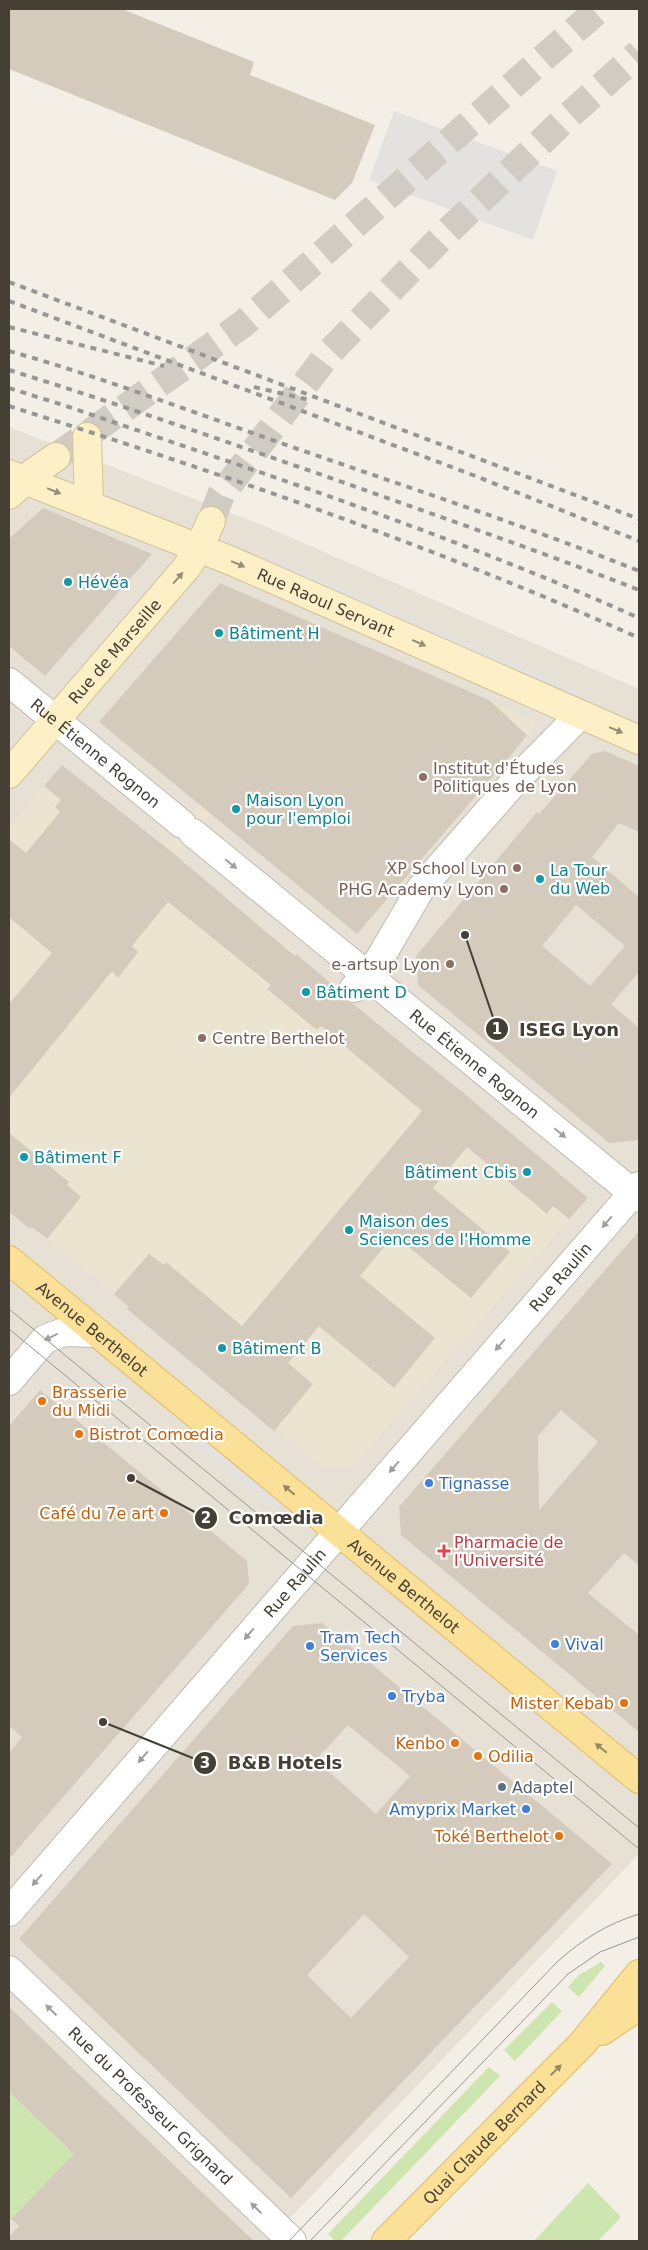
<svg xmlns="http://www.w3.org/2000/svg" width="648" height="2250" font-family="'DejaVu Sans',sans-serif">
<rect width="100%" height="100%" fill="#f3efe6"/>
<!-- residential -->
<polygon fill="#e7e1d5" points="9,427 262,525 639,689 639,1854 268,2241 9,2241"/>
<!-- education -->
<polygon fill="#ebe4d1" points="220,583 538,722 513,753 440,838 211,814 175,854 588,1198 353,1466 325,1468 277,1429 275,1431 127,1309 129,1306 33,1227 30,1229 9,1212 9,827 62,765 164,845 199,804 99,722"/>
<!-- green -->
<g fill="#cde6b0">
<polygon points="601,1962 605,1966 579,1997 568,1987 579,1975"/>
<polygon points="552,2002 562,2011 515,2061 504,2050"/>
<polygon points="489,2067 500,2076 341,2241 335,2241 328,2234"/>
<polygon points="9,2092 74,2154 9,2221"/>
<polygon points="588,2183 621,2217 598,2241 534,2241"/>
</g>
<!-- parking -->
<g fill="#e4e2de">
<polygon points="394,111 557,171 533,240 369,180"/>
<polygon points="280,561 579,692 575,702 276,571"/>
<polygon points="198,1434 282,1503 276,1511 192,1441"/>
</g>
<!-- building -->
<g fill="#d4cbbc" fill-rule="evenodd">
<polygon points="9,9 122,9 254,62 250,75 375,125 352,183 335,200 9,69"/>
<polygon points="43,508 152,554 45,676 9,646 9,539"/>
<polygon points="220,583 489,700 527,735 513,753 357,934 99,722"/>
<path d="M605,751L639,766V832L619,823L592,857L639,897V972L611,1004L639,1028V1140L609,1143L418,985L416,956L537,812L539,814L592,754ZM576,905L625,946L590,986L542,946Z"/>
<polygon points="62,765 173,853 295,956 296,954 339,990 344,1000 352,1003 466,1095 588,1198 569,1219 553,1206 547,1214 467,1147 433,1188 510,1252 471,1298 394,1235 360,1276 435,1338 394,1388 319,1326 288,1363 313,1384 274,1431 127,1309 129,1307 114,1294 149,1254 164,1265 166,1262 242,1326 422,1111 321,1026 317,1030 267,989 271,985 168,902 132,946 138,952 118,978 112,971 9,1098 9,1004 52,953 9,917 9,839 26,853 60,812 55,807 61,800 44,786"/>
<polygon points="9,1133 69,1182 67,1185 81,1197 47,1239 32,1227 30,1229 9,1212"/>
<path d="M639,1231V1566L624,1553L588,1593L639,1635V1732L401,1535L399,1507ZM561,1410L598,1442L539,1510L538,1436Z"/>
<polygon points="40,1390 247,1561 249,1584 9,1859 9,1753 22,1737 9,1726 9,1426"/>
<path d="M322,1623L612,1864L291,2198L19,1939L293,1626ZM348,1725L410,1776L376,1814L316,1760ZM364,1914L409,1957L351,2018L307,1975Z"/>
<polygon points="9,2007 203,2193 254,2241 9,2241 9,2237 19,2226 11,2219 74,2154 9,2092"/>
</g>
<g fill="none" stroke-linecap="round" stroke-linejoin="round">
<!-- secondary-tunnel -->
<g stroke="#d0ccc3" stroke-width="28" stroke-dasharray="28 14" stroke-linecap="butt">
<polyline points="56,457 243,324 599,9"/>
<polyline points="211,521 221,495 327,355 443,236 564,120 639,53"/>
</g>
<defs>
<g id="street">
<path id="s1" d="M9,682L182,824"/>
<path id="s2" d="M193,833L639,1198"/>
<polyline points="354,988 379,960 421,888 515,781 580,715"/>
<polyline points="9,1381 45,1339 64,1332 98,1333"/>
<path id="s3" d="M9,1912L639,1186"/>
<path id="s4" d="M9,1970L292,2241"/>
</g>
<g id="secondary">
<polyline points="87,437 89,505"/>
<path id="s5" d="M9,474L234,562L639,740"/>
<polyline points="9,495 34,472 56,457"/>
<path id="s6" d="M9,774L186,568L199,549L211,521"/>
</g>
<g id="primary">
<path id="s7" d="M9,1260L639,1779"/>
<polyline points="602,2031 639,2006"/>
<path id="s8" d="M386,2241L582,2044L639,1974"/>
</g>
</defs>
<!-- street casing -->
<use href="#street" stroke="#c1baac" stroke-width="30"/>
<!-- secondary casing -->
<use href="#secondary" stroke="#d2c398" stroke-width="30"/>
<!-- primary casing -->
<use href="#primary" stroke="#e0bd67" stroke-width="30"/>
<!-- street -->
<use href="#street" stroke="#fff" stroke-width="28"/>
<!-- secondary -->
<use href="#secondary" stroke="#fdf0c6" stroke-width="28"/>
<!-- primary -->
<use href="#primary" stroke="#fbe097" stroke-width="28"/>
<!-- tram -->
<g stroke="#969696" stroke-width="1">
<polyline points="9,1309 639,1828"/>
<polyline points="9,1329 639,1849"/>
<path d="M289,2241L558,1961C583,1939 607,1924 639,1914"/>
<polyline points="310,2241 568,1974 600,1952 639,1937"/>
</g>
<!-- rail -->
<g stroke="#969696" stroke-width="4" stroke-dasharray="6 6" stroke-linecap="butt">
<polyline points="9,282 639,519"/>
<polyline points="9,301 473,475 639,541"/>
<polyline points="9,327 164,366"/>
<path d="M9,351C105,378 200,415 295,448C410,488 526,526 639,571"/>
<path d="M9,370C122,405 233,444 345,483C443,518 542,552 639,590"/>
<polyline points="254,387 310,400"/>
<path d="M9,388L66,406C259,472 453,535 639,618"/>
<path d="M9,406C222,474 435,546 639,638"/>
</g>
</g>
<!-- one-way arrows -->
<defs><path id="oneway-solid" d="M-6-.8H1V-3.2L6.5 0L1 3.2V.8H-6Z" transform="scale(1.25)"/></defs>
<g fill="#988f77">
<use href="#oneway-solid" transform="translate(54 491) rotate(22)"/>
<use href="#oneway-solid" transform="translate(238 564) rotate(23)"/>
<use href="#oneway-solid" transform="translate(178 578) rotate(-49)"/>
<use href="#oneway-solid" transform="translate(419 643) rotate(24)"/>
<use href="#oneway-solid" transform="translate(616 730) rotate(23)"/>
</g>
<g fill="#a29f9a">
<use href="#oneway-solid" transform="translate(231 864) rotate(39)"/>
<use href="#oneway-solid" transform="translate(560 1133) rotate(39)"/>
<use href="#oneway-solid" transform="translate(607 1222) rotate(131)"/>
<use href="#oneway-solid" transform="translate(51 1337) rotate(154)"/>
<use href="#oneway-solid" transform="translate(500 1345) rotate(131)"/>
<use href="#oneway-solid" transform="translate(394 1467) rotate(131)"/>
<use href="#oneway-solid" transform="translate(249 1634) rotate(131)"/>
<use href="#oneway-solid" transform="translate(143 1757) rotate(131)"/>
<use href="#oneway-solid" transform="translate(37 1880) rotate(131)"/>
<use href="#oneway-solid" transform="translate(51 2010) rotate(-136)"/>
<use href="#oneway-solid" transform="translate(256 2208) rotate(-136)"/>
</g>
<g fill="#978762">
<use href="#oneway-solid" transform="translate(289 1490) rotate(-140)"/>
<use href="#oneway-solid" transform="translate(601 1748) rotate(-141)"/>
<use href="#oneway-solid" transform="translate(556 2070) rotate(-45)"/>
</g>
<!-- markers -->
<g fill="#0f9aa8" stroke="#fff" stroke-width="2">
<circle cx="68" cy="582" r="5"/>
<circle cx="219" cy="633" r="5"/>
<circle cx="236" cy="809" r="5"/>
<circle cx="540" cy="879" r="5"/>
<circle cx="306" cy="992" r="5"/>
<circle cx="24" cy="1157" r="5"/>
<circle cx="527" cy="1172" r="5"/>
<circle cx="349" cy="1230" r="5"/>
<circle cx="222" cy="1348" r="5"/>
</g>
<g fill="#8d6e63" stroke="#fff" stroke-width="2">
<circle cx="423" cy="777" r="5"/>
<circle cx="517" cy="868" r="5"/>
<circle cx="504" cy="889" r="5"/>
<circle cx="450" cy="964" r="5"/>
<circle cx="202" cy="1038" r="5"/>
</g>
<g fill="#e8710a" stroke="#fff" stroke-width="2">
<circle cx="42" cy="1401" r="5"/>
<circle cx="79" cy="1434" r="5"/>
<circle cx="164" cy="1513" r="5"/>
<circle cx="624" cy="1703" r="5"/>
<circle cx="455" cy="1743" r="5"/>
<circle cx="478" cy="1756" r="5"/>
<circle cx="559" cy="1836" r="5"/>
</g>
<g fill="#3f7fe0" stroke="#fff" stroke-width="2">
<circle cx="429" cy="1483" r="5"/>
<circle cx="555" cy="1644" r="5"/>
<circle cx="310" cy="1646" r="5"/>
<circle cx="392" cy="1696" r="5"/>
<circle cx="526" cy="1809" r="5"/>
</g>
<path fill="#e0444e" stroke="#fff" stroke-width="2" d="M441.5 1543.5h5v5h5v5h-5v5h-5v-5h-5v-5h5z"/>
<circle fill="#5c6f8a" stroke="#fff" stroke-width="2" cx="502" cy="1787" r="5"/>
<g text-anchor="middle" dominant-baseline="central" stroke-width="4.5" stroke-linejoin="round" paint-order="stroke">
<!-- culture labels -->
<g font-size="16" fill="#0d838f" stroke="#fff" text-anchor="start">
<text x="78" y="582">Hévéa</text>
<text x="229" y="633">Bâtiment H</text>
<text x="246" y="800">Maison Lyon<tspan x="246" dy="18">pour l'emploi</tspan></text>
<text x="550" y="870">La Tour<tspan x="550" dy="18">du Web</tspan></text>
<text x="316" y="992">Bâtiment D</text>
<text x="34" y="1157">Bâtiment F</text>
<text x="517" y="1172" text-anchor="end">Bâtiment Cbis</text>
<text x="359" y="1221">Maison des<tspan x="359" dy="18">Sciences de l'Homme</tspan></text>
<text x="232" y="1348">Bâtiment B</text>
</g>
<!-- street labels -->
<g font-size="16" fill="#453f36" stroke="#fff">
<text stroke="none"><textPath href="#s5" startOffset="342">Rue Raoul Servant</textPath></text>
<text stroke="none"><textPath href="#s6" startOffset="162">Rue de Marseille</textPath></text>
<text stroke="none"><textPath href="#s1" startOffset="112">Rue Étienne Rognon</textPath></text>
<text stroke="none"><textPath href="#s2" startOffset="364">Rue Étienne Rognon</textPath></text>
<text stroke="none"><textPath href="#s3" startOffset="841">Rue Raulin</textPath></text>
<text stroke="none"><textPath href="#s7" startOffset="108">Avenue Berthelot</textPath></text>
<text stroke="none"><textPath href="#s3" startOffset="436">Rue Raulin</textPath></text>
<text stroke="none"><textPath href="#s7" startOffset="512">Avenue Berthelot</textPath></text>
<text stroke="none"><textPath href="#s4" startOffset="196">Rue du Professeur Grignard</textPath></text>
<text stroke="none"><textPath href="#s8" startOffset="139">Quai Claude Bernard</textPath></text>
</g>
<!-- education labels -->
<g font-size="16" fill="#785e54" stroke="#fff" text-anchor="end">
<text x="433" y="768" text-anchor="start">Institut d'Études<tspan x="433" dy="18">Politiques de Lyon</tspan></text>
<text x="507" y="868">XP School Lyon</text>
<text x="494" y="889">PHG Academy Lyon</text>
<text x="440" y="964">e-artsup Lyon</text>
<text x="212" y="1038" text-anchor="start">Centre Berthelot</text>
</g>
<!-- food labels -->
<g font-size="16" fill="#c56008" stroke="#fff" text-anchor="end">
<text x="52" y="1392" text-anchor="start">Brasserie<tspan x="52" dy="18">du Midi</tspan></text>
<text x="89" y="1434" text-anchor="start">Bistrot Comœdia</text>
<text x="154" y="1513">Café du 7e art</text>
<text x="614" y="1703">Mister Kebab</text>
<text x="445" y="1743">Kenbo</text>
<text x="488" y="1756" text-anchor="start">Odilia</text>
<text x="549" y="1836">Toké Berthelot</text>
</g>
<!-- shop labels -->
<g font-size="16" fill="#366cbe" stroke="#fff" text-anchor="start">
<text x="439" y="1483">Tignasse</text>
<text x="320" y="1637">Tram Tech<tspan x="320" dy="18">Services</tspan></text>
<text x="565" y="1644">Vival</text>
<text x="402" y="1696">Tryba</text>
<text x="516" y="1809" text-anchor="end">Amyprix Market</text>
</g>
<!-- health labels -->
<g font-size="16" fill="#be3a42" stroke="#fff" text-anchor="start">
<text x="454" y="1542">Pharmacie de<tspan x="454" dy="18">l'Université</tspan></text>
</g>
<!-- service labels -->
<g font-size="16" fill="#4e5e75" stroke="#fff" text-anchor="start">
<text x="512" y="1787">Adaptel</text>
</g>
</g>
<!-- callouts -->
<path fill="none" stroke="#453f36" stroke-width="2" d="M465 935L497 1029M131 1478L206 1518M103 1722L205 1763"/>
<g fill="#453f36" stroke="#fff" stroke-width="2">
<circle cx="465" cy="935" r="5"/>
<circle cx="131" cy="1478" r="5"/>
<circle cx="103" cy="1722" r="5"/>
<circle cx="497" cy="1029" r="12"/>
<circle cx="206" cy="1518" r="12"/>
<circle cx="205" cy="1763" r="12"/>
</g>
<g font-size="15" text-anchor="middle" font-weight="bold" fill="#fff">
<text x="497" y="1034">1</text>
<text x="206" y="1523">2</text>
<text x="205" y="1768">3</text>
</g>
<g font-size="18" text-anchor="middle" font-weight="bold" fill="#453f36" stroke="#fff" stroke-width="4.5" stroke-linejoin="round" paint-order="stroke">
<text x="569" y="1036">ISEG Lyon</text>
<text x="276" y="1524">Comœdia</text>
<text x="285" y="1769">B&amp;B Hotels</text>
</g>
<!-- border -->
<rect width="648" height="2250" fill="none" stroke="#453f36" stroke-width="20"/>
</svg>
